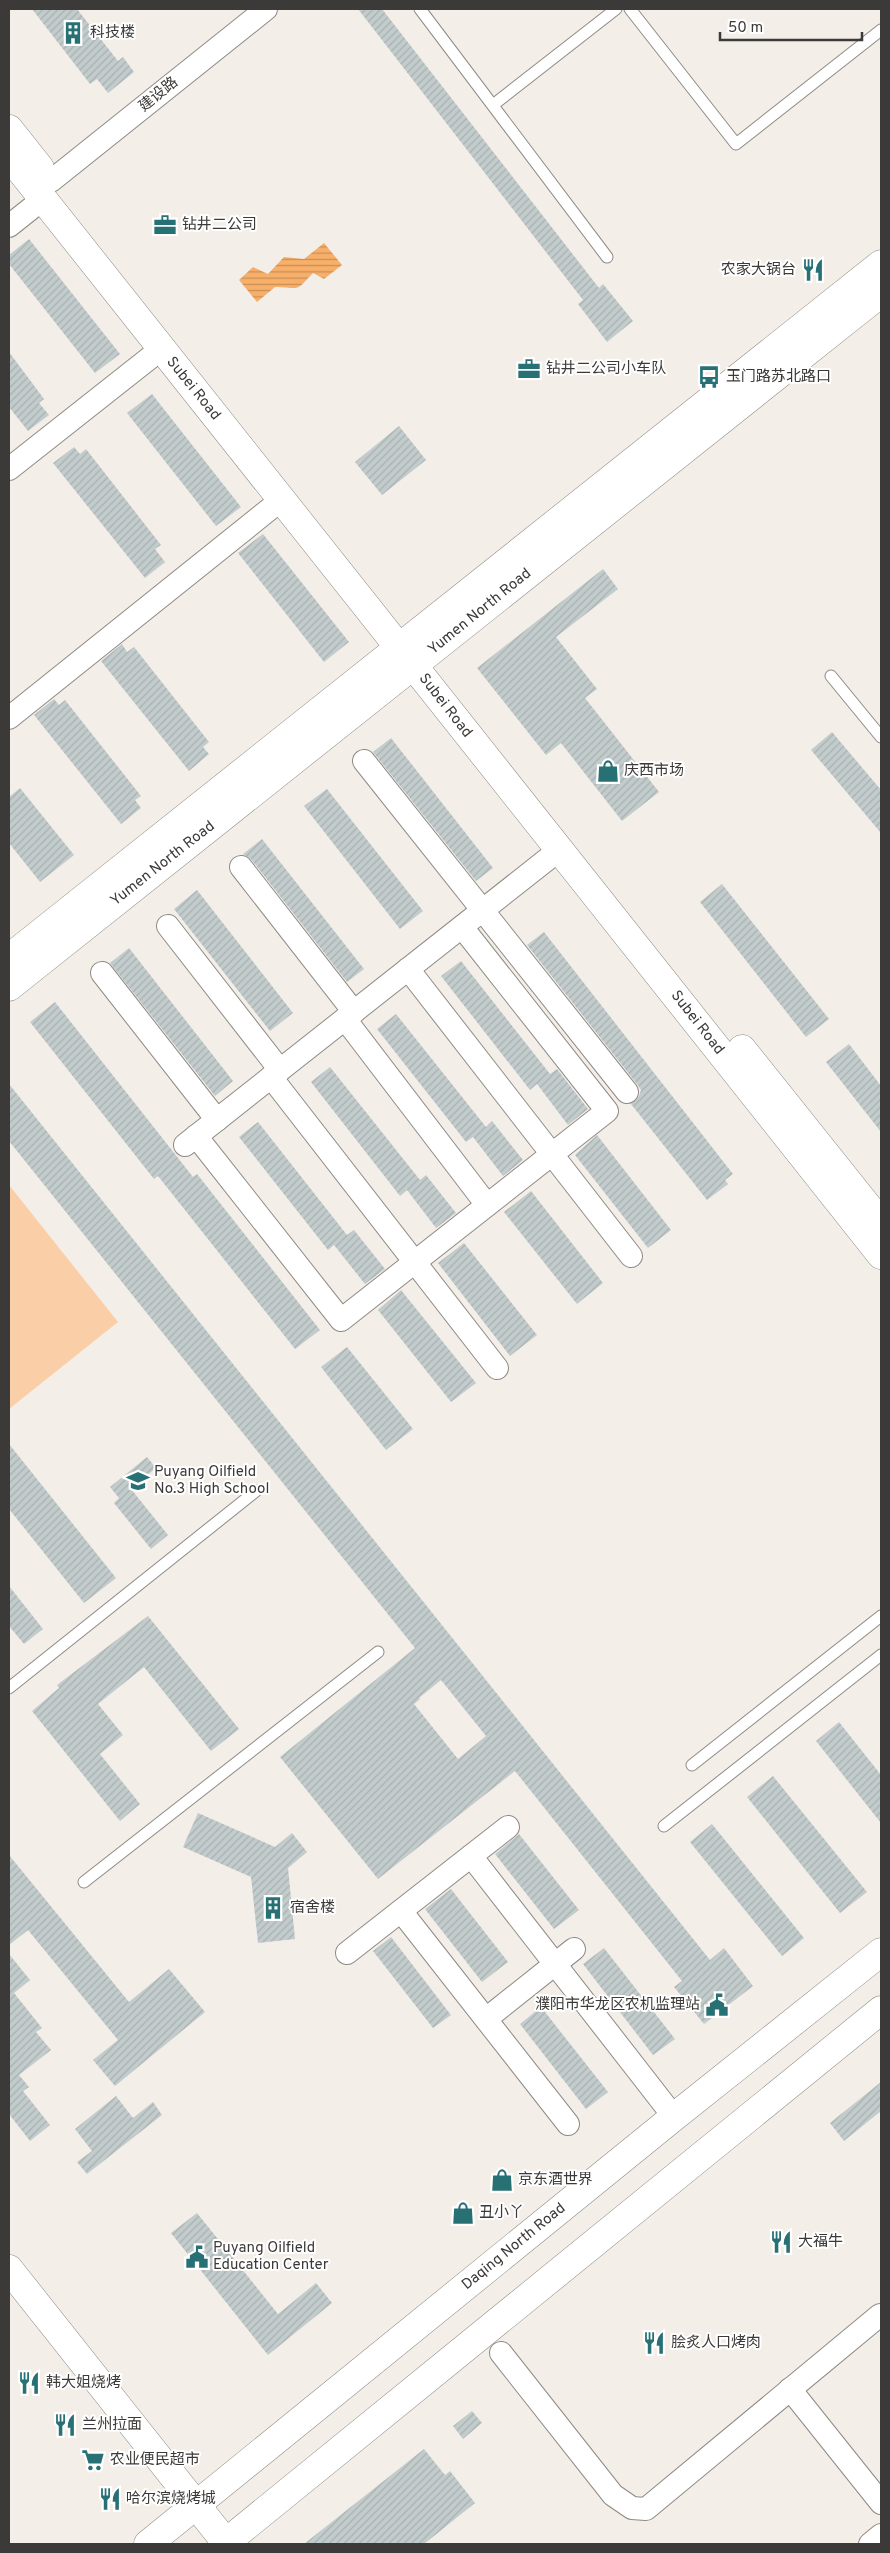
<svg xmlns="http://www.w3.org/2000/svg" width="890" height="2553" font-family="Overpass,'Noto Sans SC',sans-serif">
<defs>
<pattern id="water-rules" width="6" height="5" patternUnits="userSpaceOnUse" patternTransform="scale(1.25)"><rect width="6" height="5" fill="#f7af69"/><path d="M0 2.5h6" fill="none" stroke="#c98f57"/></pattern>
<pattern id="building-hatch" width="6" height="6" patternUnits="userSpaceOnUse" patternTransform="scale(1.25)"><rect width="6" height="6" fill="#c3cccc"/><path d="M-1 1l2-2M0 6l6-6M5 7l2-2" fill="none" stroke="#a8b0b0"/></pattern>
</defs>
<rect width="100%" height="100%" fill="#f4eee9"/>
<!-- pitch -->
<polygon fill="#facfa8" points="9,1185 118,1322 9,1409"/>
<!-- water -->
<path fill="url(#water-rules)" d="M324,243L342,265L324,279L313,273C295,292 302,288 275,287L257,302L239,280L253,267L268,274L284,257L304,259Z"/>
<!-- building -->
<g fill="url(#building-hatch)" fill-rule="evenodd">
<polygon points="32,9 77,9 118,61 123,57 134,72 108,93 97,79 90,84"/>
<polygon points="358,9 382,9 599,288 603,284 633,321 607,342 578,304 583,300"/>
<polygon points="29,239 120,354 95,373 9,264 9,255"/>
<polygon points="9,352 44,399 39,403 49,415 28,431 9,407"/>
<polygon points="152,394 241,507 216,526 127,413"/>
<polygon points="399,426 426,460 382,495 355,462"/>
<polygon points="74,447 80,454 86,449 161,545 155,549 165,562 145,578 53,463"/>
<polygon points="263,534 349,642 324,662 238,553"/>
<polygon points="603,569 618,589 556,637 597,689 585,698 659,792 622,821 561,743 546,755 477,668"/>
<polygon points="122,644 127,652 134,647 209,742 203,747 209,754 189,771 101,661"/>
<polygon points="54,699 59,705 65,700 141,796 135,800 141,808 121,824 34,715"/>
<polygon points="832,732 881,790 881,833 811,750"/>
<polygon points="391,738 493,868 476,881 373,752"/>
<polygon points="20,788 74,855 40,882 9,843 9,797"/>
<polygon points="327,789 423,911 400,929 304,806"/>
<polygon points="262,839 364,969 347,982 251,859 243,854"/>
<polygon points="722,884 829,1019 806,1037 700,902"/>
<polygon points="197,890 293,1013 270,1031 174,909"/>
<polygon points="544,932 733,1174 725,1180 728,1184 707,1200 631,1104 639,1096 641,1090 637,1084 527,945"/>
<polygon points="129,948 233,1081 215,1096 110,963"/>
<polygon points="461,961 550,1074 557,1069 588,1109 568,1125 537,1084 530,1090 441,976"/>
<polygon points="55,1002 193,1177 197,1174 320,1330 295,1349 158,1176 154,1179 30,1022"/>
<polygon points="396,1014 486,1127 492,1121 523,1160 503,1176 473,1137 466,1142 377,1029"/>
<polygon points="849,1044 881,1086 881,1132 826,1062"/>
<polygon points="330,1067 420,1180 426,1175 456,1213 436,1228 407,1190 400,1196 311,1082"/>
<path d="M9,1084L710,1960L724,1948L753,1986L704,2024L674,1987L682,1981L515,1771L378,1879L280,1757L415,1648L9,1141ZM441,1680L486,1736L458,1759L414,1704L420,1699L419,1698Z"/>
<polygon points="258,1122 347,1235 354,1230 385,1269 365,1284 334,1245 328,1250 239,1137"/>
<polygon points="597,1135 671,1230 648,1248 575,1155"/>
<polygon points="531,1191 603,1283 577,1304 504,1212"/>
<polygon points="464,1243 537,1335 510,1356 438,1263"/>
<polygon points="401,1290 476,1383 451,1402 378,1310"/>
<polygon points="347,1347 413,1429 386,1450 321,1367"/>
<polygon points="9,1444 116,1578 84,1603 9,1509"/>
<polygon points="147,1457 156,1468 131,1489 168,1535 151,1549 114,1503 119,1498 110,1487"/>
<polygon points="9,1586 43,1629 24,1644 9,1626"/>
<polygon points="148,1616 239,1729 211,1751 144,1667 98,1704 123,1735 100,1754 140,1804 120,1821 32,1711 59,1688 57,1685"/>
<polygon points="839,1722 881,1775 881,1823 816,1741"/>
<polygon points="773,1776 867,1892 840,1913 747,1797"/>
<polygon points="198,1813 275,1847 292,1833 307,1852 288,1868 295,1939 258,1943 251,1877 183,1847"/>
<polygon points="712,1824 804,1938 782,1956 690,1842"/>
<polygon points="519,1834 579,1910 554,1929 495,1854"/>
<polygon points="9,1855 129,2002 169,1969 205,2012 115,2086 93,2060 118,2040 28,1930 9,1945"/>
<polygon points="451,1889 508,1962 482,1982 425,1909"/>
<polygon points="391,1937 451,2015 433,2028 373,1951"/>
<polygon points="604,1948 675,2039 653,2055 583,1964"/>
<polygon points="9,1954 30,1980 14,1993 42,2028 36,2032 51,2050 19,2075 29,2087 23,2091 50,2125 30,2141 9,2114"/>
<polygon points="541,2007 608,2092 586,2109 520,2024"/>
<polygon points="881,2082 881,2111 844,2141 830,2123"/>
<polygon points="116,2096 133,2118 153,2102 162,2115 87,2174 77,2162 92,2151 75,2129"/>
<polygon points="197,2213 278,2314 316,2283 332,2303 268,2355 171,2233"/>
<polygon points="472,2411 482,2423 463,2439 453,2426"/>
<polygon points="424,2449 445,2475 450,2471 475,2503 424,2544 304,2544"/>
</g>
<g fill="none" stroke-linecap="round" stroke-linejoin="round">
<defs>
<g id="service">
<polyline points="420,9 607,257"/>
<polyline points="630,9 736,144 881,30"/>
<polyline points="493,105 616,9"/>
<polyline points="831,676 881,737"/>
<polyline points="9,1688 256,1491"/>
<polyline points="692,1765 881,1616"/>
<polyline points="664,1826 881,1655"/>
<polyline points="84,1882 378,1652"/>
</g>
<g id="minor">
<polyline points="51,181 266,9"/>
<polyline points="9,226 43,199"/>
<polyline points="9,469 161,349"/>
<polyline points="9,718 281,500"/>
<polyline points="364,761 627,1092"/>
<polyline points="241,867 354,1012"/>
<polyline points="168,926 280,1070"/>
<polyline points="408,969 631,1256"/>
<polyline points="102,973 217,1120"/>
<polyline points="345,1019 487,1205"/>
<polyline points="271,1077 497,1368"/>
<polyline points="196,1136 341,1320 607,1111 462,927"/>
<polyline points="185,1145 559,850"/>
<polyline points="471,1856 674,2117"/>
<polyline points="401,1911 568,2124"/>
<polyline points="347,1953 508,1827"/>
<polyline points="486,2019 574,1949"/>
<polyline points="501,2353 613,2495 632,2508 646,2509 880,2315"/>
<polyline points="790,2389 881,2503"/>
<polyline points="870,2544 881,2535"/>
</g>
<g id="tertiary">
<polyline points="9,129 40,168"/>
<polyline points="9,156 881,1255"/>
<polyline points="9,958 881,264"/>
<polyline points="9,987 881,293"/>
<polyline points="742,1049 881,1223"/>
<polyline points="9,2269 227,2544"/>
</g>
<g id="secondary">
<polyline points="148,2544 674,2117 881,1952"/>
<polyline points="224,2544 881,2010"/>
</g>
</defs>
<!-- service casing -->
<use href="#service" stroke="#8f8a85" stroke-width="13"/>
<!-- minor casing -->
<use href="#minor" stroke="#8f8a85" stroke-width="24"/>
<!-- tertiary casing -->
<use href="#tertiary" stroke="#8f8a85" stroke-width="29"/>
<!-- secondary casing -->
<use href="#secondary" stroke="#8f8a85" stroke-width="29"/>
<!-- service -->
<use href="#service" stroke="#fff" stroke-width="11"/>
<!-- minor -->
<use href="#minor" stroke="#fff" stroke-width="22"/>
<!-- tertiary -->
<use href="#tertiary" stroke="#fff" stroke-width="28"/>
<!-- secondary -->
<use href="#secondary" stroke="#fff" stroke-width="28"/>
</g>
<!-- icons -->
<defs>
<symbol id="building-bare" viewBox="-9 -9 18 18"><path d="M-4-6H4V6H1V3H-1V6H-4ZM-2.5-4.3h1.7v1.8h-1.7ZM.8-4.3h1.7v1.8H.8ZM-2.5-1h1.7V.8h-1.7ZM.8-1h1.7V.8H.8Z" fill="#277175" stroke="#fff" stroke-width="2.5" paint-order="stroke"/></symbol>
<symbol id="office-bare" viewBox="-9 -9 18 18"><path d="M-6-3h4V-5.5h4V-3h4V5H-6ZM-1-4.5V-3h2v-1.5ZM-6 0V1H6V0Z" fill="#277175" stroke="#fff" stroke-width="2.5" paint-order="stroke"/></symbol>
<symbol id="restaurant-bare" viewBox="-9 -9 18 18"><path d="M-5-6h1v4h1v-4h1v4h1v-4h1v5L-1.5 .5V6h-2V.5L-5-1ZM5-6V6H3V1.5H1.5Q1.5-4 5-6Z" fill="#277175" stroke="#fff" stroke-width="2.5" paint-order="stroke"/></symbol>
<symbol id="bus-bare" viewBox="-9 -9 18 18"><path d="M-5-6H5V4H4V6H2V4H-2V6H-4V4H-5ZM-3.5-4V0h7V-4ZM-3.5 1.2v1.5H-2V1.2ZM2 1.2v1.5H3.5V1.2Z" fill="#277175" stroke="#fff" stroke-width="2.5" paint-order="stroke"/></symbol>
<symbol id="shop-bare" viewBox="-9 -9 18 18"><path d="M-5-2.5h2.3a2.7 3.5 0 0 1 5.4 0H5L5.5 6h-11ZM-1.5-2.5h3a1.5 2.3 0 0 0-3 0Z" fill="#277175" stroke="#fff" stroke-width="2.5" paint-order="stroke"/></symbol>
<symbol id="school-bare" viewBox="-9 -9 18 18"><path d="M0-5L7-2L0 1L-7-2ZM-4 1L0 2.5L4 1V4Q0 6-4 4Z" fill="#277175" stroke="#fff" stroke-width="2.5" paint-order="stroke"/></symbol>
<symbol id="civic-bare" viewBox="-9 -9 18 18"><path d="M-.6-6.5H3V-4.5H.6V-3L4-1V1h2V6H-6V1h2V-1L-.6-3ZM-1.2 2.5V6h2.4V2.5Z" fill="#277175" stroke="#fff" stroke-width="2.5" paint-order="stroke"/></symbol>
<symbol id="supermarket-bare" viewBox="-9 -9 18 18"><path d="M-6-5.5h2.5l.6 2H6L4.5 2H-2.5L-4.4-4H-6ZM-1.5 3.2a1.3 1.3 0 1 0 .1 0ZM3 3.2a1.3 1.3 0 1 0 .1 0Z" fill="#277175" stroke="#fff" stroke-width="2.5" paint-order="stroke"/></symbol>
</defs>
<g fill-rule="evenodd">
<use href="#building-bare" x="57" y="17" width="32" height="32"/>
<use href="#office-bare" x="149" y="209" width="32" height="32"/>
<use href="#restaurant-bare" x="797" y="254" width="32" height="32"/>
<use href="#office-bare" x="513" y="353" width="32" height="32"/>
<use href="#bus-bare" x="693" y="361" width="32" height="32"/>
<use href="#shop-bare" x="592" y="755" width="32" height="32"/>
<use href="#school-bare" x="122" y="1465" width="32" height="32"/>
<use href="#building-bare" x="257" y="1892" width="32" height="32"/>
<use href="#civic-bare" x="701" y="1989" width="32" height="32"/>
<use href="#shop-bare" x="486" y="2164" width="32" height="32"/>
<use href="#shop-bare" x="447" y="2197" width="32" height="32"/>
<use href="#restaurant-bare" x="765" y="2226" width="32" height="32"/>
<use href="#civic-bare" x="181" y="2241" width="32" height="32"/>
<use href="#restaurant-bare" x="638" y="2327" width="32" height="32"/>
<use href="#restaurant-bare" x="13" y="2367" width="32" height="32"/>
<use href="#restaurant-bare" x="49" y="2409" width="32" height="32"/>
<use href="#supermarket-bare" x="77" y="2444" width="32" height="32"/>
<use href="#restaurant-bare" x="94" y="2483" width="32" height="32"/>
</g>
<g text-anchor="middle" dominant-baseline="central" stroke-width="4" stroke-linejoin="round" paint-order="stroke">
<!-- poi labels -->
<g font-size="15" fill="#3c3a38" stroke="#fff" text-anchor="start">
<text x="90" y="33">科技楼</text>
<text x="182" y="225">钻井二公司</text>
<text x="796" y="270" text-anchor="end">农家大锅台</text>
<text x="546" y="369">钻井二公司小车队</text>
<text x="726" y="377">玉门路苏北路口</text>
<text x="624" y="771">庆西市场</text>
<text x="154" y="1472">Puyang Oilfield<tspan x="154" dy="17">No.3 High School</tspan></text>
<text x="290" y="1908">宿舍楼</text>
<text x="700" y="2005" text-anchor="end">濮阳市华龙区农机监理站</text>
<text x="518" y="2180">京东酒世界</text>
<text x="479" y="2213">丑小丫</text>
<text x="798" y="2242">大福牛</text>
<text x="213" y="2248">Puyang Oilfield<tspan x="213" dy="17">Education Center</tspan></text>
<text x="671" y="2343">脍炙人口烤肉</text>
<text x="46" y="2383">韩大姐烧烤</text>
<text x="82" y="2425">兰州拉面</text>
<text x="110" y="2460">农业便民超市</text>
<text x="126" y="2499">哈尔滨烧烤城</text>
</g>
<!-- street labels -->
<g font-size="15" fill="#3c3a38" stroke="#fff">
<text transform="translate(159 95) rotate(-39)">建设路</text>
<text transform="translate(193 389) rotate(51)">Subei Road</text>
<text transform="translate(480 612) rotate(-39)">Yumen North Road</text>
<text transform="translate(445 706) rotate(52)">Subei Road</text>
<text transform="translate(163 864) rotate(-38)">Yumen North Road</text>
<text transform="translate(697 1023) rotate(52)">Subei Road</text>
<text transform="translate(514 2247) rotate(-39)">Daqing North Road</text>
</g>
</g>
<!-- border -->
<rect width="890" height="2553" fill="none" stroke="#3c3a38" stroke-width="20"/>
<!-- scale -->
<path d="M720 32v8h142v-8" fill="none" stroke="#3c3a38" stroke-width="2.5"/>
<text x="728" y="32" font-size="15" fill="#3c3a38" stroke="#ffffff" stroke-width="4" paint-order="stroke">50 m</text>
</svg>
